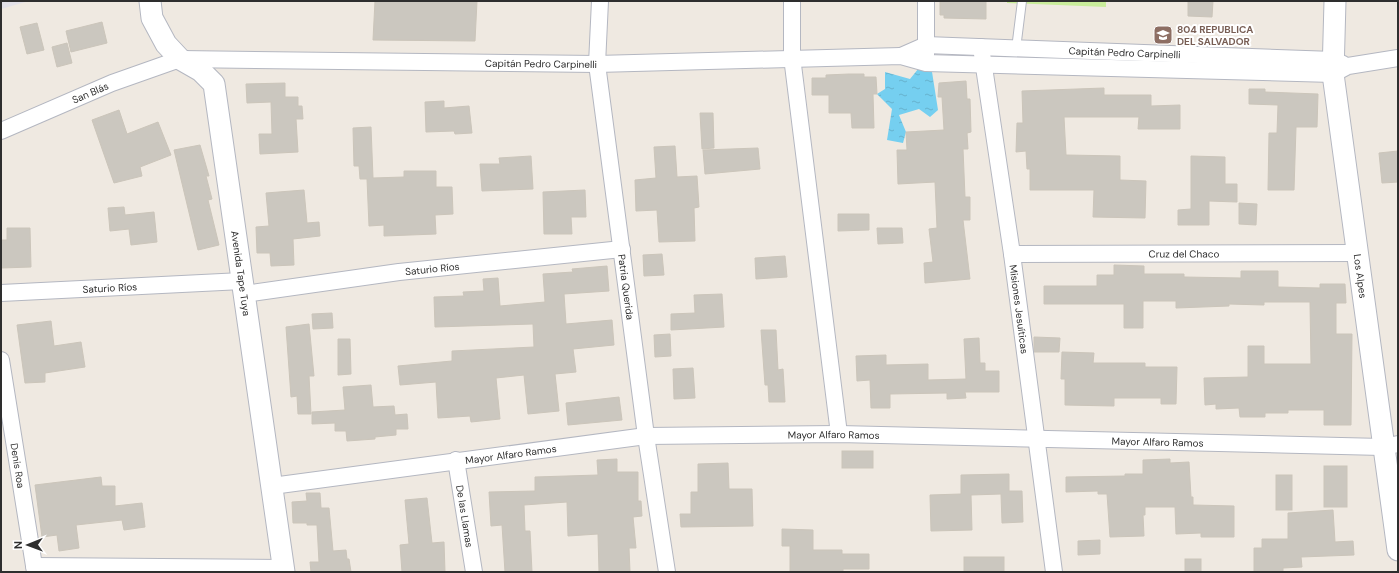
<svg xmlns="http://www.w3.org/2000/svg" width="1399" height="573" font-family="'DM Sans',sans-serif">
<defs>
<pattern id="water-ripples" width="26" height="14" patternUnits="userSpaceOnUse"><rect width="26" height="14" fill="#75cff0"/><path d="M2 4q2-2 4 0t4 0M15 11q2-2 4 0t4 0" fill="none" stroke="#66b2ce"/></pattern>
</defs>
<rect width="100%" height="100%" fill="#efe9e1"/>
<!-- industrial -->
<polygon fill="#e3e1e8" points="1,1 29,1 1,9"/>
<!-- pitch -->
<polygon fill="#c9ec9a" points="1007,1 1106,1 1106,7 1007,3"/>
<!-- water -->
<polygon fill="url(#water-ripples)" points="927,58 930,59 938,110 930,117 919,109 899,115 906,132 903,143 887,140 892,109 877,94 885,89 885,72 910,79"/>
<!-- building -->
<g fill="#cbc7bf" stroke="#cbc5ba">
<polygon points="375,1 477,1 475,41 373,40"/>
<polygon points="940,1 986,1 986,19 944,18 944,15 940,15"/>
<polygon points="1188,1 1213,1 1212,17 1188,16"/>
<polygon points="102,22 107,43 71,52 66,31"/>
<polygon points="37,23 44,50 27,54 20,27"/>
<polygon points="67,43 72,63 57,67 52,47"/>
<polygon points="849,74 864,74 864,77 876,77 877,94 873,94 874,128 852,128 851,113 829,113 829,95 812,95 812,78 826,78 826,75"/>
<polygon points="966,81 967,99 970,99 971,132 967,133 968,149 963,149 965,197 970,197 970,220 963,220 970,279 925,283 924,263 933,262 929,229 937,228 935,182 898,184 897,150 907,150 906,132 944,130 942,97 938,97 939,83"/>
<polygon points="285,83 285,97 298,97 298,106 302,106 303,119 296,119 298,152 260,154 259,134 272,134 271,102 247,103 246,84"/>
<polygon points="1104,88 1104,95 1151,95 1151,106 1180,105 1180,129 1138,129 1139,117 1064,117 1066,155 1120,156 1120,180 1146,181 1145,218 1093,217 1094,190 1030,190 1030,169 1027,169 1026,151 1016,152 1017,123 1023,123 1022,91"/>
<polygon points="1249,89 1265,89 1265,92 1318,94 1317,127 1296,127 1294,190 1268,190 1269,133 1277,133 1278,105 1249,104"/>
<polygon points="444,101 444,108 469,106 472,133 455,134 454,131 426,132 425,102"/>
<polygon points="119,110 127,134 158,122 171,155 140,167 142,176 114,183 92,120"/>
<polygon points="700,113 713,113 714,148 702,149"/>
<polygon points="371,127 373,178 404,177 404,171 436,171 436,187 452,187 453,214 435,215 436,234 384,236 384,225 369,226 367,179 360,179 359,166 354,166 353,128"/>
<polygon points="200,145 209,176 206,176 212,199 208,200 219,245 198,250 174,150"/>
<polygon points="675,146 677,177 697,176 699,207 694,208 695,241 659,242 657,210 636,211 635,180 656,178 654,147"/>
<polygon points="758,148 760,169 705,174 703,150"/>
<polygon points="1398,151 1398,182 1382,183 1379,153"/>
<polygon points="531,156 533,189 482,191 480,164 500,164 499,158"/>
<polygon points="1191,156 1225,157 1225,184 1237,184 1237,202 1209,201 1209,225 1178,225 1178,210 1191,209"/>
<polygon points="304,190 307,223 319,222 320,236 293,239 294,265 271,266 270,253 257,253 256,227 269,226 266,193"/>
<polygon points="585,190 586,217 571,217 572,234 544,234 543,192"/>
<polygon points="1239,203 1257,204 1256,225 1239,224"/>
<polygon points="124,207 125,215 154,212 157,242 131,245 129,229 110,231 108,208"/>
<polygon points="838,214 869,214 869,230 838,231"/>
<polygon points="7,228 30,228 31,267 1,268 1,240 7,240"/>
<polygon points="877,228 902,228 903,243 878,244"/>
<polygon points="662,254 664,275 644,276 643,255"/>
<polygon points="785,256 787,277 756,279 755,258"/>
<polygon points="1114,265 1144,266 1144,274 1184,274 1184,277 1241,278 1241,271 1278,271 1278,287 1320,288 1320,284 1345,284 1346,303 1336,303 1336,334 1352,334 1351,425 1324,425 1324,410 1288,410 1288,413 1265,413 1265,417 1240,417 1239,408 1216,409 1216,404 1205,405 1204,378 1248,377 1248,346 1264,346 1264,364 1311,364 1310,302 1264,302 1264,305 1229,304 1229,306 1176,308 1176,301 1143,301 1143,328 1124,328 1124,304 1044,304 1044,286 1097,286 1097,275 1114,275"/>
<polygon points="607,266 609,291 564,294 566,324 612,320 614,345 573,349 576,372 555,374 559,411 528,414 524,375 496,378 500,419 471,422 470,416 438,418 436,382 400,385 398,366 452,361 452,351 534,347 533,324 435,327 434,297 464,296 463,292 484,291 483,279 498,278 500,306 545,302 543,274 573,272 572,269"/>
<polygon points="722,294 724,327 671,330 671,314 695,313 694,295"/>
<polygon points="332,313 333,328 313,329 312,314"/>
<polygon points="51,321 54,346 81,342 85,367 45,373 45,382 25,383 17,325"/>
<polygon points="309,324 314,376 309,376 311,414 298,414 297,396 291,397 286,327"/>
<polygon points="761,330 776,330 778,370 783,369 785,402 769,402 768,385 765,385"/>
<polygon points="670,334 671,356 655,357 654,335"/>
<polygon points="1034,337 1060,338 1059,352 1034,352"/>
<polygon points="979,338 980,363 985,363 985,371 999,371 999,392 965,392 966,398 947,399 947,393 890,394 890,408 871,408 870,380 857,381 856,356 886,355 886,365 928,364 928,380 966,379 964,339"/>
<polygon points="338,339 350,339 351,374 338,375"/>
<polygon points="1062,352 1094,353 1093,363 1145,363 1145,367 1177,367 1176,404 1161,404 1161,398 1114,398 1114,406 1065,405 1065,379 1061,379"/>
<polygon points="693,368 695,398 674,399 673,369"/>
<polygon points="371,385 373,407 394,406 395,415 407,414 408,429 396,429 396,435 375,437 375,439 347,441 346,431 335,431 335,423 312,424 312,412 345,410 343,387"/>
<polygon points="619,397 622,420 568,425 566,403"/>
<rect x="842" y="451" width="31" height="17"/>
<polygon points="617,459 617,472 638,472 638,501 641,501 642,516 633,517 636,548 629,548 630,572 599,572 598,534 568,536 567,502 524,505 525,531 530,531 532,572 505,572 502,525 491,526 489,492 535,491 535,477 598,475 597,460"/>
<polygon points="1170,459 1170,463 1189,462 1191,497 1193,497 1193,505 1234,506 1234,537 1201,537 1201,533 1176,534 1175,507 1145,507 1145,515 1143,515 1144,536 1110,537 1107,494 1098,494 1098,491 1066,492 1066,477 1125,476 1125,474 1143,474 1143,460"/>
<polygon points="728,463 729,489 752,489 753,526 681,527 680,514 691,514 691,492 698,492 698,464"/>
<rect x="1324" y="466" width="23" height="41"/>
<polygon points="1009,474 1009,491 1022,491 1023,522 1002,523 1001,494 971,495 972,530 931,531 930,495 961,494 961,475"/>
<rect x="1276" y="475" width="16" height="35"/>
<polygon points="101,477 102,486 115,486 115,506 142,503 145,527 124,530 122,520 76,525 79,548 59,551 57,535 42,537 35,485"/>
<polygon points="306,493 320,493 321,508 329,508 333,551 346,550 347,559 349,559 351,572 311,572 310,562 319,562 317,525 307,525 307,523 293,523 292,502 307,501"/>
<polygon points="427,498 432,543 444,542 445,572 402,572 400,545 409,544 405,500"/>
<polygon points="1333,510 1335,542 1353,541 1354,555 1301,557 1302,567 1283,568 1283,572 1254,572 1254,548 1262,548 1262,539 1288,539 1288,513"/>
<polygon points="782,529 813,530 813,550 842,550 842,554 869,554 869,569 843,569 843,572 790,572 790,546 782,546"/>
<polygon points="1100,540 1100,554 1078,555 1078,541"/>
<rect x="964" y="557" width="40" height="14"/>
<rect x="1185" y="559" width="16" height="13"/>
</g>
<g fill="none" stroke-linecap="round" stroke-linejoin="round">
<defs>
<polyline id="service" points="1016,49 1022,1"/>
<g id="minor">
<path id="s1" d="M600,1L597,64L646,436L667,572"/>
<polyline points="792,1 792,57 839,434"/>
<path id="s2" d="M981,47L1012,254L1054,572"/>
<polyline points="926,55 926,1"/>
<path id="s3" d="M901,56L926,45L1334,60L1343,64"/>
<path id="s4" d="M1,131L112,83L180,59L597,64L901,56L926,63L1333,74L1348,66L1398,58"/>
<path id="s5" d="M1012,254L1356,253"/>
<path id="s6" d="M1,293L242,281"/>
<path id="s7" d="M244,294L399,272L622,249"/>
<path id="s8" d="M1,360L35,572"/>
<path id="s9" d="M456,460L474,572"/>
<path id="s10" d="M272,486L646,436L839,434L1382,447L1398,444"/>
<polyline points="34,566 283,568"/>
</g>
<g id="tertiary">
<path id="s11" d="M150,1L152,18L166,44L180,59L201,71L214,84L284,572"/>
<path id="s12" d="M1335,1L1333,74L1398,550"/>
</g>
</defs>
<!-- service casing -->
<use href="#service" stroke="#b4b7c1" stroke-width="10"/>
<!-- minor casing -->
<use href="#minor" stroke="#b4b7c1" stroke-width="18"/>
<!-- tertiary casing -->
<use href="#tertiary" stroke="#b4b7c1" stroke-width="23"/>
<!-- service -->
<use href="#service" stroke="#fff" stroke-width="8"/>
<!-- minor -->
<use href="#minor" stroke="#fff" stroke-width="16"/>
<!-- tertiary -->
<use href="#tertiary" stroke="#fff" stroke-width="21"/>
</g>
<!-- icons -->
<defs>
<symbol id="school-square" viewBox="-11 -11 22 22"><rect x="-9" y="-9" width="18" height="18" rx="4" fill="#8d6e63" stroke="#fff"/><path d="M0-5L7-2L0 1L-7-2ZM-4 1L0 2.5L4 1V4Q0 6-4 4Z" fill="#fff"/></symbol>
</defs>
<g fill-rule="evenodd">
<use href="#school-square" x="1152" y="24" width="22" height="22"/>
</g>
<g text-anchor="middle" dominant-baseline="central" stroke-width="4" stroke-linejoin="round" paint-order="stroke">
<!-- education labels -->
<g font-size="10" font-weight="bold" fill="#785e54" stroke="#fff" text-anchor="start">
<text x="1177" y="29">804 REPUBLICA<tspan x="1177" dy="12">DEL SALVADOR</tspan></text>
</g>
<!-- street labels -->
<g font-size="10" fill="#2e2e2e" stroke="#fff">
<text stroke="none"><textPath href="#s3" startOffset="226">Capitán Pedro Carpinelli</textPath></text>
<text stroke="none"><textPath href="#s4" startOffset="554">Capitán Pedro Carpinelli</textPath></text>
<text stroke="none"><textPath href="#s4" startOffset="97">San Blás</textPath></text>
<text stroke="none"><textPath href="#s5" startOffset="172">Cruz del Chaco</textPath></text>
<text stroke="none"><textPath href="#s7" startOffset="190">Saturio Ríos</textPath></text>
<text stroke="none"><textPath href="#s11" startOffset="301">Avenida Tape Tuya</textPath></text>
<text stroke="none"><textPath href="#s12" startOffset="277">Los Alpes</textPath></text>
<text stroke="none"><textPath href="#s1" startOffset="288">Patria Querida</textPath></text>
<text stroke="none"><textPath href="#s6" startOffset="109">Saturio Ríos</textPath></text>
<text stroke="none"><textPath href="#s2" startOffset="265">Misiones Jesuíticas</textPath></text>
<text stroke="none"><textPath href="#s10" startOffset="565">Mayor Alfaro Ramos</textPath></text>
<text stroke="none"><textPath href="#s10" startOffset="889">Mayor Alfaro Ramos</textPath></text>
<text stroke="none"><textPath href="#s10" startOffset="241">Mayor Alfaro Ramos</textPath></text>
<text stroke="none"><textPath href="#s8" startOffset="107">Denis Roa</textPath></text>
<text stroke="none"><textPath href="#s9" startOffset="57">De las Llamas</textPath></text>
</g>
</g>
<!-- border -->
<rect width="1399" height="573" fill="none" stroke="#2e2e2e" stroke-width="4"/>
<!-- north arrow -->
<g transform="translate(28 545) rotate(269)" stroke="#ffffff" stroke-width="3" paint-order="stroke">
<path d="M0-3L7 15L0 10L-7 15Z" fill="#2e2e2e"/>
<text y="-6" font-size="11" font-weight="bold" text-anchor="middle" fill="#2e2e2e">N</text>
</g>
</svg>
